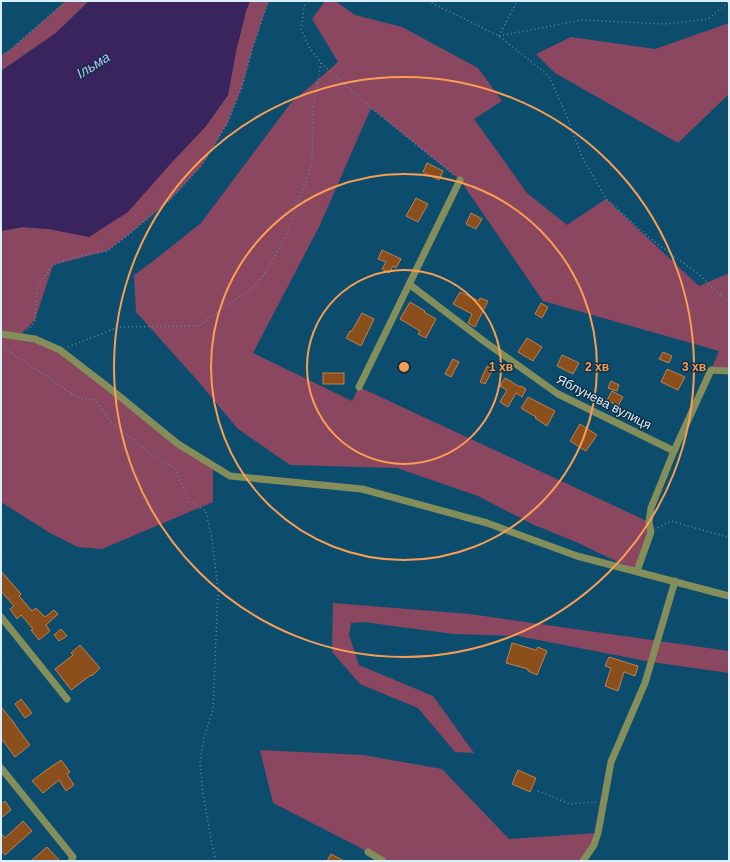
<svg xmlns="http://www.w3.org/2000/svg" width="730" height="862" font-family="Arial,sans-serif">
<rect width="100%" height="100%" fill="#0c4d6e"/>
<!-- green -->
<g fill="#8b4660">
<polygon points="66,1 89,1 56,33 1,71 1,56 10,50"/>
<polygon points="250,1 270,1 267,5 252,50 242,87 227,124 202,165 170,200 128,235 107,251 53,265 35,320 18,337 60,350 213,466 213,502 102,549 78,547 50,533 1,502 1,231 23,227 48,229 173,161 206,126 228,95 236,51 246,11"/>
<polygon points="325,1 335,1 355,15 402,27 478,68 502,101 474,119 527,193 567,225 606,199 699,286 729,273 729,371 711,370 719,351 543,301 460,180 371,108 320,225 253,353 352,401 359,387 649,522 651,532 637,571 576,542 532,524 478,496 397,468 290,465 238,429 197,380 136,312 134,275 152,262 201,223 290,104 338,62 312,19"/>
<polygon points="729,23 729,94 678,143 555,73 536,54 571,37 655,49"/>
<polygon points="333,603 470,614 729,651 729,673 651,662 518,636 453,634 364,622 351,623 349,635 359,665 433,696 474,753 455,752 418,708 360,684 332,652"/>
<polygon points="260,750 363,755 442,769 509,839 598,833 581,861 383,861 355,845 273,803"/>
</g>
<!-- water -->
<polygon fill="#39245e" points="89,1 250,1 246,11 236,51 228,95 206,126 173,161 128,212 89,237 48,229 23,227 1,231 1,71 56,33"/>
<!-- building -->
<g fill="#8b4f1c" stroke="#bf804f">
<polygon points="427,163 443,171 439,180 423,172"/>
<polygon points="416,198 428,204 418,222 406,216"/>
<polygon points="471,213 482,219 476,229 466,224"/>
<polygon points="382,250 401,259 396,268 393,266 389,273 382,269 386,262 378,259"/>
<polygon points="460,292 479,301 480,298 488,301 475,327 468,323 472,314 453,304"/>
<polygon points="410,302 425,311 424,312 436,319 426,338 418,334 420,331 400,319"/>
<polygon points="541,303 548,307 542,318 535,314"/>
<polygon points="362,313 374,319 361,346 346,338 350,331 352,331"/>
<polygon points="527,338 542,347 533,361 518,352"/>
<polygon points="663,352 672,356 669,363 659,359"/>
<polygon points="562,355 579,363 573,374 557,366"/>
<polygon points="453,359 459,362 451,377 445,374"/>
<polygon points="487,366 493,369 485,384 480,382"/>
<polygon points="667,369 685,377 678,390 661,382"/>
<rect x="323" y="373" width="21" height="11"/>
<polygon points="505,378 520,387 521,386 526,389 522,397 516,393 508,407 500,402 507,390 500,386"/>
<polygon points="611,381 619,385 617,391 608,388"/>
<polygon points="612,391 623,397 618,406 607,400"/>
<polygon points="528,397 555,411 547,426 535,418 536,417 521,408"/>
<polygon points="580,424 597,435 586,451 570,441"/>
<polygon points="1,571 21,594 19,596 32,611 36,608 45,617 54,610 58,614 46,625 50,631 39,640 31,630 33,629 21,615 17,619 10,609 14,606 1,591"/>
<polygon points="61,629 67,636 59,641 54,635"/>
<polygon points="512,643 536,650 538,647 547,651 537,675 528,671 528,669 506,663"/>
<polygon points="80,645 100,668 92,676 91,675 71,690 55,669 73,655 71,653"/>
<polygon points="609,657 638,666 635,676 624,672 618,691 605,686 611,668 605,666"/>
<polygon points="21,699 32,713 25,718 15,704"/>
<polygon points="1,707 15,724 15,725 30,745 15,757 1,738"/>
<polygon points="61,760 70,772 67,774 74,785 66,791 59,780 43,793 32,781 45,771"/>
<polygon points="518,770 536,778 530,792 512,784"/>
<polygon points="5,801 11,810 1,818 1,804"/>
<polygon points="23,821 32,831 5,855 1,850 1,833 5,838"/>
<polygon points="47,847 60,861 31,861"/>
<polygon points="331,854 344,861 327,861"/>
</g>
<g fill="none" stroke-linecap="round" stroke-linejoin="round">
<!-- path -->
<g stroke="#5a8ba5" stroke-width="1.5" stroke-dasharray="1 3" stroke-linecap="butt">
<polyline points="305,1 301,29 309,47 321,63 371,108 454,175"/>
<polyline points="428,1 499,36 549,76 568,119 582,157 606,199 651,239 697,273 727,301 729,302"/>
<polyline points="499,36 582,20 665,24 708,19 729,2"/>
<polyline points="499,36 517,1"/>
<polyline points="1,56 10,50 66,1"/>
<polyline points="27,330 33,325 35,320 37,286 53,265 79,256 107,251 128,235 170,200 202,165 227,124 242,87 252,50 267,5 270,1"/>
<polyline points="1,347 24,361 66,390 80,398 95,400 101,407 109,420 148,452 174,467 189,501 206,511 212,539 218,589 213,709 204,738 200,762 203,794 213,850 216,861"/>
<polyline points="68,347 119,327 198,326 258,284 286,236 312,164 313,109 321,63"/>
<polyline points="658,528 671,521 727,537 729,534"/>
<polyline points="538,791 570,804 596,802"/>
</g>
<!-- street -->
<g stroke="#848e5b" stroke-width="7">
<polyline points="409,284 485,342 558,394 674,451"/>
<polyline points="1,334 35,339 60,350 108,387 178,444 230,476 362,489 487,523 577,556 729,596"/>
<polyline points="359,387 460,180"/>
<polyline points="637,571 651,532 649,522 651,508 674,451 711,370 729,371"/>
<polyline points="1,617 67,699"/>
<polyline points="1,768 73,857 71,861"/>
<polyline points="368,852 383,861"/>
<polyline points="583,861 594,845 598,833 611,762 645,683 675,581"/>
</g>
</g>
<!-- distance rings -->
<g fill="none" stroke="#fc9e52" stroke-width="2">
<circle cx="404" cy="367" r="97"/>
<circle cx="404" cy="367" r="193"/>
<circle cx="404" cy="367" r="290"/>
</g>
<g text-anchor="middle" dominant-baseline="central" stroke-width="3" stroke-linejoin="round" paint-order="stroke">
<!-- street labels -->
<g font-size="13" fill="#d9effd" stroke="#103144">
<text transform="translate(604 402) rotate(27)">Яблунева вулиця</text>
</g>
<!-- water labels -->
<g font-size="14" font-style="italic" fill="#cab5fe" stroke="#103144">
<text transform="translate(93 65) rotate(-32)">Ільма</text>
</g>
</g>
<circle cx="404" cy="367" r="6" fill="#fc9e52" stroke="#103144" stroke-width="2"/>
<g font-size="12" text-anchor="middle" font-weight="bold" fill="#fc9e52" stroke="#103144" stroke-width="3" stroke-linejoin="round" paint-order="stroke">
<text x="501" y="371">1 хв</text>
<text x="597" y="371">2 хв</text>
<text x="694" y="371">3 хв</text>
</g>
<!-- border -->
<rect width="730" height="862" fill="none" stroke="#d9effd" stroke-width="4"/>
</svg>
